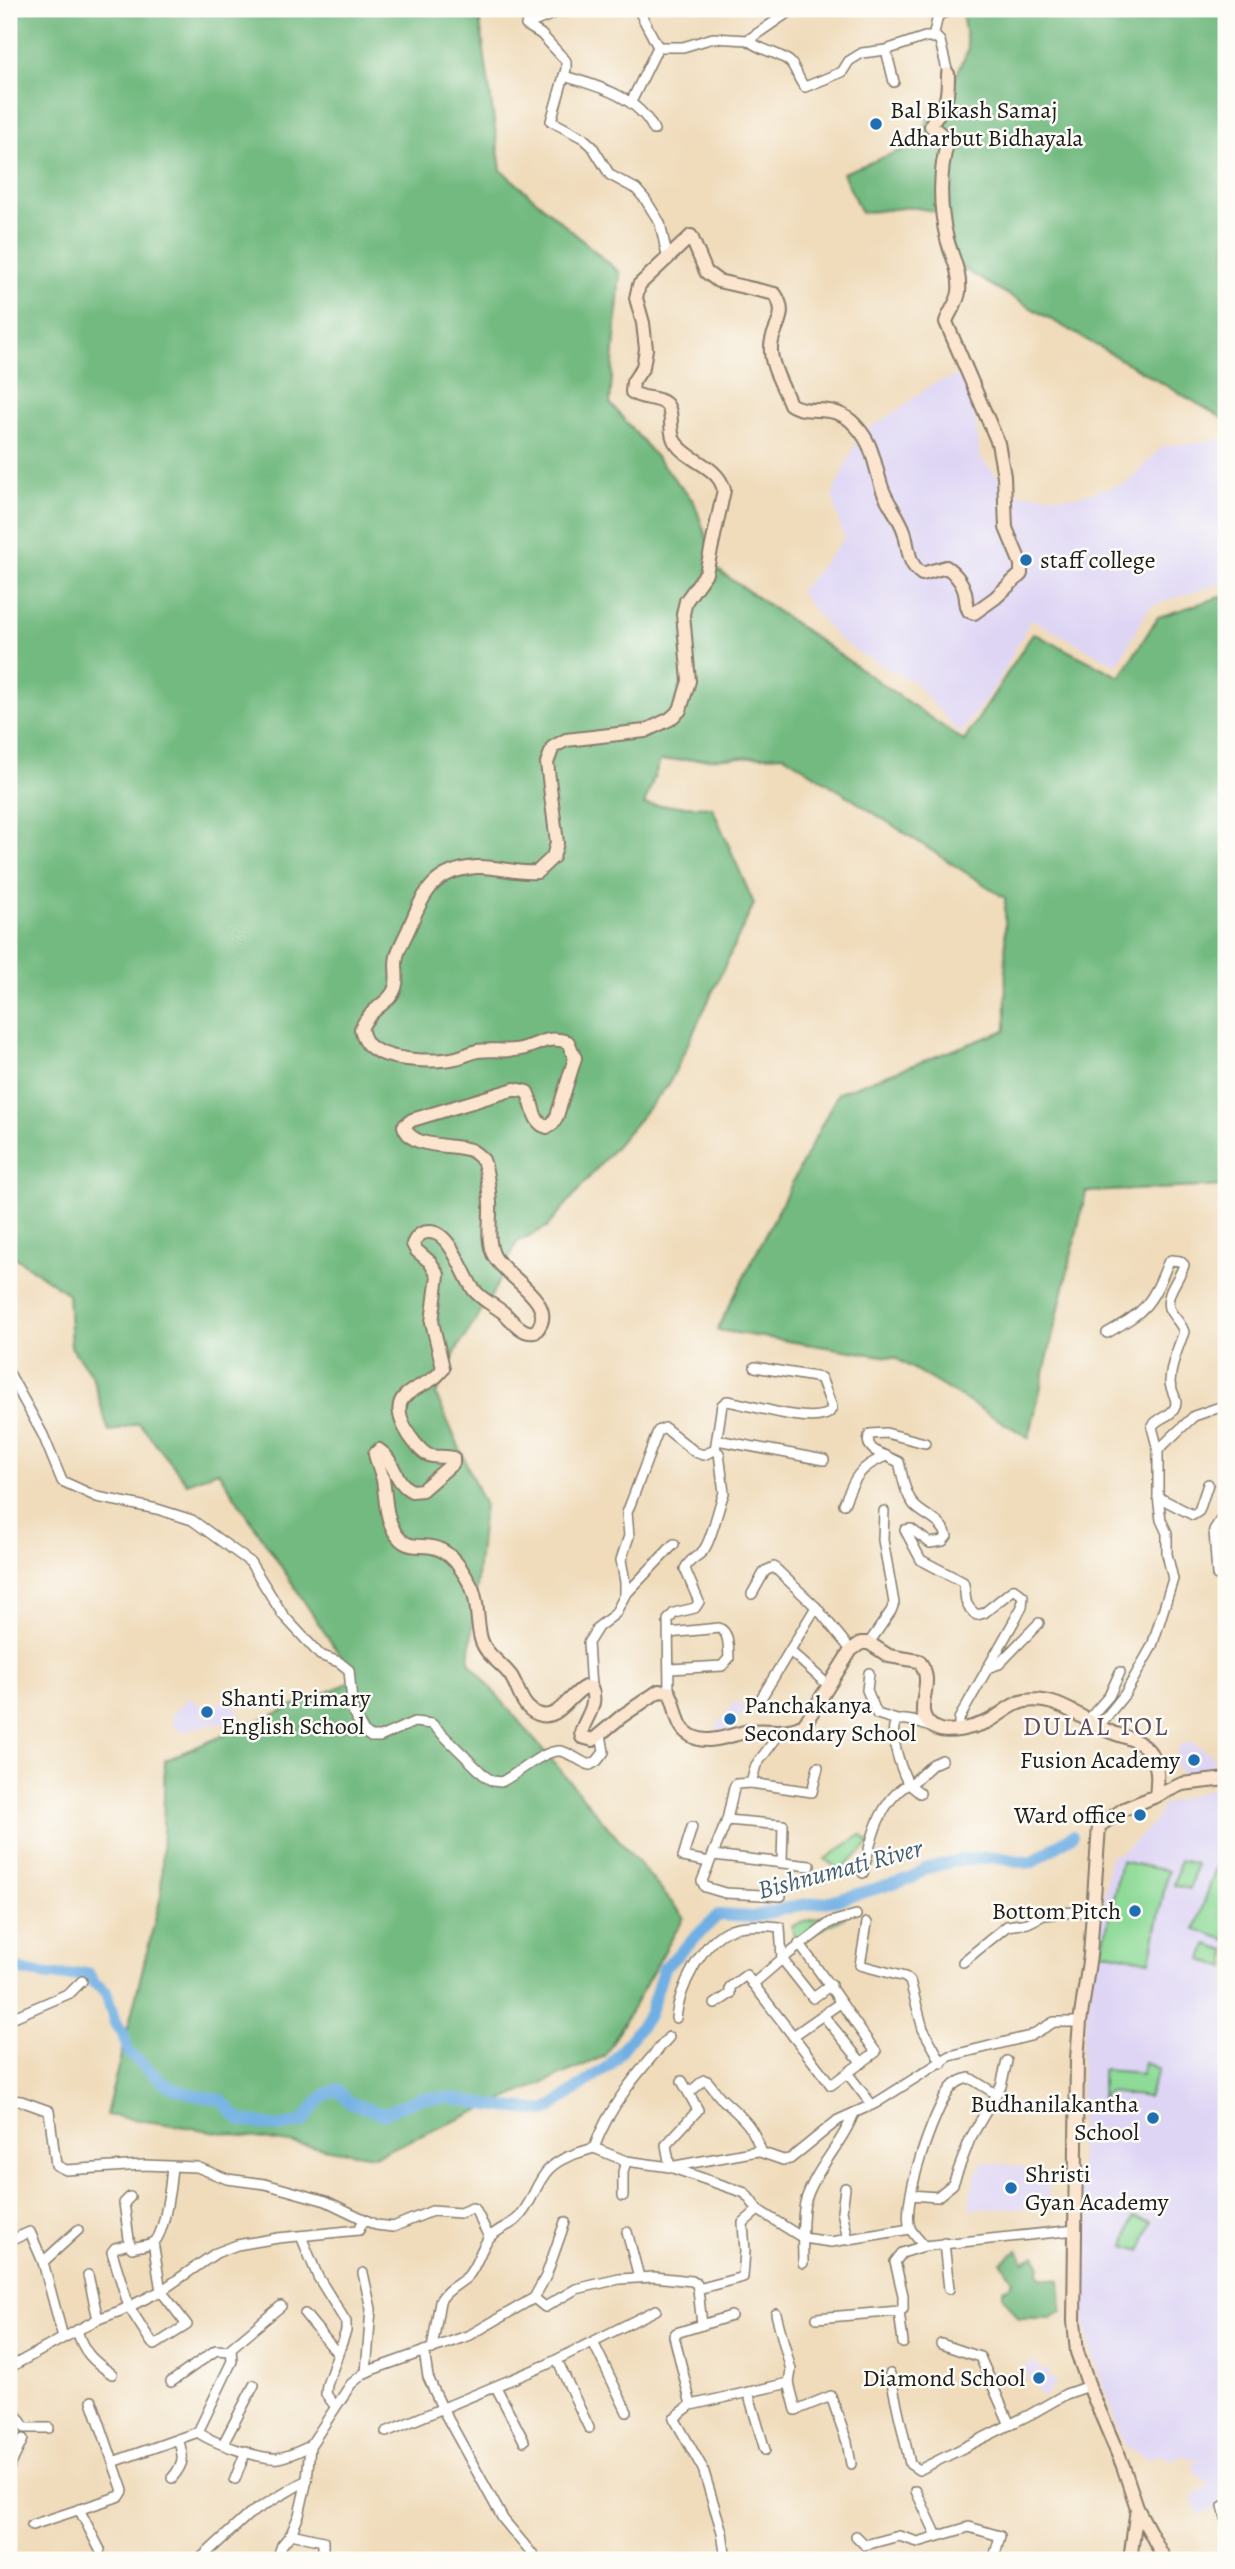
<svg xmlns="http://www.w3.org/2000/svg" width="1235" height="2569" font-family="Alegreya,serif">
<rect width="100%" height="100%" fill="#fdfcf7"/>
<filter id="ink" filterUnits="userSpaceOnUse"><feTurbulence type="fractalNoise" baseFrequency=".0143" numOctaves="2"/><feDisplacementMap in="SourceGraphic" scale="14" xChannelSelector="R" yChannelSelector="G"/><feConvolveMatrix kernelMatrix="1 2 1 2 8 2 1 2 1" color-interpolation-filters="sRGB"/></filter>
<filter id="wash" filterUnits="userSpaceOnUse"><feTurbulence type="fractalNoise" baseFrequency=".00686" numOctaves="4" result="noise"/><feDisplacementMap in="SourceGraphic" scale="28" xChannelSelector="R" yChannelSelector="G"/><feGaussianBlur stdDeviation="1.57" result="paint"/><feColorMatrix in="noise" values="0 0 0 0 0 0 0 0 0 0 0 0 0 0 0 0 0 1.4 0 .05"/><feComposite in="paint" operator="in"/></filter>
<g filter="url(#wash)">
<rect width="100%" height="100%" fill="#f0dcbb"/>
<!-- built -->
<g fill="#ded5f5">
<polygon points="969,372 980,457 1012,493 1073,497 1127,483 1163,446 1226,440 1226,582 1150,606 1117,665 1031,619 998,682 960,734 915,683 863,655 837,638 799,592 844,539 832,495 860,434 897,411 932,384"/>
<polygon points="189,1697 206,1708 232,1698 241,1718 226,1724 210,1724 183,1732 173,1726 172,1716"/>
<polygon points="736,1701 745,1706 742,1714 723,1735 715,1727"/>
<polygon points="1191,1742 1212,1755 1214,1772 1183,1775 1175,1766 1178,1746"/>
<polygon points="1226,1788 1226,2439 1218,2446 1226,2455 1226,2503 1198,2516 1193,2496 1210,2486 1195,2472 1193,2463 1206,2453 1195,2459 1185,2456 1172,2459 1157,2455 1147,2459 1123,2444 1090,2347 1082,2305 1079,2185 1082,2050 1110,1855 1120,1853 1134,1842 1153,1823 1163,1805 1207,1790"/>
<polygon points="983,2162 1024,2167 1026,2175 1045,2178 1049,2181 1048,2208 970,2209 970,2195 976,2173"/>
<polygon points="1033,2361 1043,2370 1046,2369 1057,2385 1043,2397 1022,2370"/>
</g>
<!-- green -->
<g fill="#8eda97" stroke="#557b5a" stroke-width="2">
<polygon points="861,1835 870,1844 839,1870 825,1859"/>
<polygon points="1225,1841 1226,1841 1226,1940 1195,1929"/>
<polygon points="1180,1860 1196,1864 1190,1889 1174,1885"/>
<polygon points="1121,1861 1168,1871 1150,1961 1102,1951"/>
<polygon points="843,1910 845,1917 795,1943 792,1926"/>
<polygon points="1207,1944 1226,1950 1226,1968 1202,1960"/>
<polygon points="1144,2062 1159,2069 1148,2097 1108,2092 1102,2099 1102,2070 1131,2072 1141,2075"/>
<polygon points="1134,2217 1151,2222 1141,2251 1125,2246"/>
</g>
<!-- forest -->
<g fill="#72ba80" stroke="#476b4e" stroke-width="2">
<polygon points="9,9 475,9 479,15 501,170 620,273 610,403 694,502 718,570 964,741 1033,633 1120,677 1158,617 1226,595 1226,1186 1086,1192 1029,1438 895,1358 717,1330 838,1093 1006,1030 1005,898 784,755 660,761 644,805 712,807 754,904 669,1084 547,1227 517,1242 493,1293 457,1349 436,1395 484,1504 469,1662 684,1917 605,2056 374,2156 106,2115 161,1896 165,1760 356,1680 218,1471 187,1483 139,1423 109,1432 92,1376 71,1347 68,1294 9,1253"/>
<polygon points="984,9 1226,9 1226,420 941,256 939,212 911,207 861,213 843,173 923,142 927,120 939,113 968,50 962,12"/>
<polygon points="1018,2250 1024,2262 1035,2255 1041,2266 1038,2272 1041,2278 1060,2280 1062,2311 1050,2318 1019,2318 1003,2297 1003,2289 1010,2286 1013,2280 1001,2262"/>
</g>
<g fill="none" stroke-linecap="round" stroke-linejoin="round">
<!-- river -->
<path stroke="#70afe3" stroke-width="12" d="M9,1966C33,1975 62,1978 88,1973L93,1982L106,1992L115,2023L122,2031L129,2053L166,2085L190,2094L221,2100L240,2120L277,2127L303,2122C312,2107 320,2096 337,2089L349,2102L383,2114L420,2098H452L495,2106L546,2111L611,2064L649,2015L664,1968L718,1915L752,1917L795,1906L837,1900L912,1878L927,1868L960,1860L996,1857L1031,1863L1072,1836"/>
</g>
</g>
<g filter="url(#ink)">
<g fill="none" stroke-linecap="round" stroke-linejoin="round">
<defs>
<g id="street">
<polyline points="565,9 526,25 541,34 566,61 566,69 551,121 583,138 592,146 610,175 636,189 645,199 660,223 668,260"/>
<polyline points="638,9 658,47"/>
<polyline points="933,38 938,15 957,9"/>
<path d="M748,40C760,51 779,52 790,62C797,69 798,81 805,87L842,72L849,61L862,53L886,50L925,37H936L940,41L948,74"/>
<polyline points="886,50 894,82"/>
<path d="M564,76C597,86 638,96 654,130"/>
<polyline points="631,102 658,47 683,47 713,38 748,40 793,9"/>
<path d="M9,1373L43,1435L62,1481L97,1497L157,1509L192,1520L250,1562L283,1615L320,1655L339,1662L349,1670L353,1712L364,1732L371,1737H380L414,1722L432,1724L486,1777L493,1781L501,1782C516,1775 545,1749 560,1751C569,1752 580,1762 590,1765L597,1761L604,1752L601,1734"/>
<polyline points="717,1440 824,1460"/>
<path d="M715,1450L722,1405L727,1401C752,1405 802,1422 824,1415C829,1414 830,1412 832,1407L821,1378L755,1367"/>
<polyline points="1158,1450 1194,1416 1226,1405"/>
<path d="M886,1456C876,1452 864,1447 870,1434L886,1433L925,1443"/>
<polyline points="1158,1497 1193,1515 1199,1511 1208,1484"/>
<path d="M844,1504C854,1478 859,1467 886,1456L899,1462C903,1477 904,1492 914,1505C925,1517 941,1519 947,1536L943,1541L930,1543L911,1529L905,1530L921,1560L963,1582C968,1594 960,1603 977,1615L984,1613L1014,1589L1023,1596L1022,1607L959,1719V1728"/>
<polyline points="1217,1575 1214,1530 1223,1516 1226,1499"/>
<polyline points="752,1594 765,1571 774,1567 816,1607 851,1650"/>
<polyline points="625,1595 674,1544"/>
<path d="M669,1633L719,1628C730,1633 728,1647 729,1658L722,1666L670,1669"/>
<polyline points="869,1643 891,1611 894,1603 883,1540 884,1511"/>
<polyline points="790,1651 828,1685"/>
<polyline points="987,1668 999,1664 1039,1623"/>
<polyline points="869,1673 867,1690 877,1714 897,1720"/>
<path d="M591,1688L588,1643L598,1627L615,1614L625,1595V1582L621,1560L629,1536L627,1513L658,1431L665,1428L695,1452L703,1455L715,1450L719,1453L724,1493C718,1508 713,1535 705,1548C700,1557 689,1558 685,1569L699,1602L695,1608L674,1613L668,1620L669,1692"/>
<polyline points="760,1700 816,1607"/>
<polyline points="1088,1720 1109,1696 1120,1672"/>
<path d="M1099,1726L1125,1694L1152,1646L1173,1579L1167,1554V1533L1161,1520L1158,1497V1450L1152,1427C1157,1417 1169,1418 1174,1409C1180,1400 1170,1391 1170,1382C1171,1364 1178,1348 1184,1332C1181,1322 1172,1316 1169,1308C1165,1293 1180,1278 1184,1265L1180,1261L1171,1260L1168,1263C1151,1305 1146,1311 1107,1333"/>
<polyline points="780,1733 756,1765 751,1783 736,1784 734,1788 727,1820 702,1881 705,1887 725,1893 781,1896"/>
<polyline points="751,1783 812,1792 818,1767"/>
<polyline points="910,1785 933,1764 942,1760"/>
<path d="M920,1793C915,1789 910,1786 907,1781C902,1771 884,1723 900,1720C909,1718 924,1725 933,1728"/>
<polyline points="727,1820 783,1825 782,1863"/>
<polyline points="692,1827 683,1857 709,1862"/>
<polyline points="713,1855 810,1866"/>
<path d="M863,1873C871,1840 878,1803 908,1784"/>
<polyline points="867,1923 860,1965 905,1977 910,1981 923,2029 942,2063"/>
<polyline points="963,1962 1007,1926 1028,1923 1044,1915 1094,1910"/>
<polyline points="831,1985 813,1998 782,1959 831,1922 856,1915"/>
<polyline points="715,2004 730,1994 730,1987 746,1975 753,1984"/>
<polyline points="823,2015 862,2063"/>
<path d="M676,2018C679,1989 702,1940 731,1929C747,1924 764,1925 780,1927L782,1959L753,1984L831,2085L876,2052C849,2016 827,1980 799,1944"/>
<polyline points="9,2019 70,1993 82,1981"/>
<polyline points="793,2036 840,2003"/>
<polyline points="848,2074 872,2105"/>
<polyline points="682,2081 698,2110 666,2145 670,2167 757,2151 783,2160 790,2159 838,2120 876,2103 950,2056 1030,2036 1054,2022 1080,2022"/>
<path d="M689,2093L704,2080L707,2081C712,2086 716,2093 721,2098C741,2117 752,2123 761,2151"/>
<polyline points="996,2094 1001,2086 1007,2061"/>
<polyline points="9,2100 21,2101 49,2111 56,2165 66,2170 143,2165 197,2167 227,2179 265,2184 326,2201 376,2225 393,2227 432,2211 460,2213 472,2208 475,2209 489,2237"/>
<path d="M594,2148C609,2106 639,2071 669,2037"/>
<polyline points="845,2188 842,2211 848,2240"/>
<path d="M911,2195L937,2197L953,2184L970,2139L996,2094L970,2078C963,2079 957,2081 951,2088C934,2109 901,2203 910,2228C913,2234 920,2241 924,2246"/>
<polyline points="623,2196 623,2172 626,2161"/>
<path d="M130,2197L124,2203L130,2246L132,2248C139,2246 149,2245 154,2242C165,2234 171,2181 172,2167"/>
<polyline points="627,2232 639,2277"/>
<polyline points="301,2236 318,2277 346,2322 346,2331 327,2385 326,2394 335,2406"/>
<polyline points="9,2241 30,2232 43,2262"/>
<polyline points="944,2243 949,2289"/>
<polyline points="129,2244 115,2248 112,2252 129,2307 152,2343 155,2345 187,2325 161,2291 153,2242"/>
<path d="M803,2263C803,2244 801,2222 805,2203C814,2170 842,2145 854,2113"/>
<polyline points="363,2273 371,2309 366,2372"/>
<polyline points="88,2275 98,2319"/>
<polyline points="534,2298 545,2307 576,2289 619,2279 654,2277 692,2281 697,2284 698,2289"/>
<polyline points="899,2311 903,2343"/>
<polyline points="305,2314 337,2353"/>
<polyline points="776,2314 791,2370 789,2383 796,2410 831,2396 847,2442 851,2464"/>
<polyline points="817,2318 899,2311 903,2309 903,2295 895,2262 902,2253 924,2246 1076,2230"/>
<polyline points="702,2325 698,2289 743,2277 745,2251 743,2223 758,2210"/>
<path d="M77,2330C83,2352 93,2361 112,2374"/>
<polyline points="63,2337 43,2262 78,2230"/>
<polyline points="593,2342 627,2412"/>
<polyline points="941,2344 980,2357 1010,2425"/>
<path d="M432,2349L440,2301C447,2288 459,2285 468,2276C478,2264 480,2249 489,2238C496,2230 509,2226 517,2219C532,2205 535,2183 549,2169C561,2157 578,2153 594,2148L626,2161L670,2167L745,2193L758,2210L803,2238L831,2242L910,2229"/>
<polyline points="424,2351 428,2377 443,2410 503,2519 537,2560"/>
<polyline points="557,2360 589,2428"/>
<polyline points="9,2370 14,2365 98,2319 120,2311 161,2291 216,2253 237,2245 278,2238 359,2230 364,2219"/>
<polyline points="890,2374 910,2464 919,2470 1031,2414 1066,2394 1089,2386"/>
<polyline points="171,2382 216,2350 230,2351"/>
<polyline points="496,2387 524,2441"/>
<polyline points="748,2392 765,2450"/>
<path d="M92,2401L113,2462L198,2432C210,2442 262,2460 278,2458C289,2456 300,2451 310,2446"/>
<polyline points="9,2404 25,2428 49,2428"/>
<polyline points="691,2405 789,2383"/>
<polyline points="198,2432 232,2361 231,2348 281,2306"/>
<polyline points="386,2432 546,2365 656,2310"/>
<polyline points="223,2444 254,2385"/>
<polyline points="9,2468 23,2439"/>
<path d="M172,2478C185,2463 184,2457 178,2439"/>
<polyline points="235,2479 246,2451"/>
<polyline points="916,2491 937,2536"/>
<polyline points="1223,2506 1226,2518"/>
<polyline points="79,2509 100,2550"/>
<polyline points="32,2525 120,2496 123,2491 113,2462"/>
<polyline points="291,2534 323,2541 323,2560"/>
<polyline points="856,2536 865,2545 899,2536 918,2542 969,2527 1000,2536 995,2554 997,2560"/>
<polyline points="199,2560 249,2514 307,2480"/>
<polyline points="277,2560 282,2545 291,2534 299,2515 307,2480 310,2446 351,2384 363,2374 374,2369 470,2335 534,2298 546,2276 565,2222"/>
<polyline points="726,2560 722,2532 703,2469 674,2418 691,2405 674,2336 676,2333 731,2316"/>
</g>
<g id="secondary">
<path d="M948,74C948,86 948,101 941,111C936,117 933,118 931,126L948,140C939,171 939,207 947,239C952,257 961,273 959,292C958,302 949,312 946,322L998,443L1004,476L1006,528L1021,564V574L995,598L974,613L969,611C965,604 967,601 965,593C963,583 954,572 946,567L922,574C907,564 909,547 904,531C899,516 887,503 882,488C873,461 874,442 851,421C831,403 808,416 790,404C784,388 772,369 771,352C769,328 791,318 775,294L718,281L706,272L691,236L639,285L636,298L643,323L646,349L643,367L633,382L632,392C642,400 659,396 667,405C674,415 668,431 675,442C688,462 718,465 724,490L706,573L686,601L683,614L689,681L680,710L670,719L645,731L566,740L553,747L547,763L557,843L553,857L537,872C517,874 497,866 477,867C435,870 424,891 410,926C406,936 399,947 397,956C394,967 399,978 395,988C391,1003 370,1007 361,1029C363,1036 365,1043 371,1047C388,1061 435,1063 456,1058C464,1056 470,1053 477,1051C492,1049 507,1052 521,1049C540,1045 545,1035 568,1042L575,1058L557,1116L553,1123L547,1127C532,1123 534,1104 527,1092L515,1089L412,1120L404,1126C411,1150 451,1143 470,1150C475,1152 479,1156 483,1160C488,1173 489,1189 490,1203C491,1219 486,1241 494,1256C506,1278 562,1304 535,1332C530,1332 530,1333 525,1331C516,1327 511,1319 504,1313C494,1305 482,1300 474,1290C463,1276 451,1231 429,1232C420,1232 416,1237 413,1244L416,1250L430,1262L438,1275L432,1322L443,1368C435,1383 415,1385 404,1397C390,1412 413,1445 426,1454C434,1459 445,1455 453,1458V1463L422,1490L412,1491C394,1483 395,1460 379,1450L375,1454C377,1463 381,1471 383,1480C386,1497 385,1515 394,1531C406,1552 419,1543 436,1548C452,1553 461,1568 469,1582C479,1598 476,1621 481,1639C486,1656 501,1662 511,1676C519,1688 521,1708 538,1714C558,1722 569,1695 585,1687L591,1688C599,1704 585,1718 581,1733L582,1737L593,1740L622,1716L659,1691L669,1692C677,1704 675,1723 686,1732C705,1749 730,1734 750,1731C770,1729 785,1735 804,1725L851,1650L861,1643H869L889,1656L919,1661C939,1685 907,1711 935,1728C947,1735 975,1727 987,1722C1000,1716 1011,1703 1025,1701C1056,1696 1079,1717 1104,1729C1117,1736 1138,1738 1148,1750C1159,1762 1158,1780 1156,1796L1124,1809L1099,1826L1090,1955L1080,2022L1077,2059L1074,2321L1077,2352L1089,2386L1123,2466L1137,2508L1165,2560"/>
<polyline points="1156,1796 1182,1784 1226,1779"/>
<polyline points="1130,2560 1137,2508"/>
</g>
</defs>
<!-- street casing -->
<use href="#street" stroke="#867c6c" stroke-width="12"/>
<!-- secondary casing -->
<use href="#secondary" stroke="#867c6c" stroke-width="16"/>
<!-- street -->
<use href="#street" stroke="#fff" stroke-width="9"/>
<!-- secondary -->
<use href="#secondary" stroke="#fbe5cf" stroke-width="12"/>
</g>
</g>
<!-- markers -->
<g fill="#1f6fb2" stroke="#fdfcf7" stroke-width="2.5">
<circle cx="876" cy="124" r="7"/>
<circle cx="1026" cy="560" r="7"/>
<circle cx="207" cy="1712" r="7"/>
<circle cx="730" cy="1719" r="7"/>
<circle cx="1194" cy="1760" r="7"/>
<circle cx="1140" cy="1815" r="7"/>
<circle cx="1135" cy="1911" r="7"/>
<circle cx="1153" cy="2118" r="7"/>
<circle cx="1011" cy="2188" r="7"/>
<circle cx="1039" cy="2378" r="7"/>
</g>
<g text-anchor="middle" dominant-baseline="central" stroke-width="5" stroke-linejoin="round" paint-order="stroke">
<!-- poi labels -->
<g font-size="24" fill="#1c1c1c" stroke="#fdfcf7" text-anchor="start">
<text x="890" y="110">Bal Bikash Samaj<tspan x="890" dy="28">Adharbut Bidhayala</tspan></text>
<text x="1040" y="560">staff college</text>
<text x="221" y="1698">Shanti Primary<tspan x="221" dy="28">English School</tspan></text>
<text x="744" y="1705">Panchakanya<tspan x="744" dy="28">Secondary School</tspan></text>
<text x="1180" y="1760" text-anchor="end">Fusion Academy</text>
<text x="1126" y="1815" text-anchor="end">Ward office</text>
<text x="1121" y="1911" text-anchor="end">Bottom Pitch</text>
<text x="1139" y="2104" text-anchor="end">Budhanilakantha<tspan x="1139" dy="28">School</tspan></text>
<text x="1025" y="2174">Shristi<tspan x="1025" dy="28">Gyan Academy</tspan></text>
<text x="1025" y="2378" text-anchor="end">Diamond School</text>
</g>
<!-- neighbourhood labels -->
<g font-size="26" letter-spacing="2" fill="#5d4a5a" stroke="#fdfcf7">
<text x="1096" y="1726">DULAL TOL</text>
</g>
<!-- water labels -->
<g font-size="26" font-style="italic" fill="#425e76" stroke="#fdfcf7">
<text transform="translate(840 1869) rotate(-15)">Bishnumati River</text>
</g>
</g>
<!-- margin -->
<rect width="1235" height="2569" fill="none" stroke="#fdfcf7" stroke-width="35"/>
</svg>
